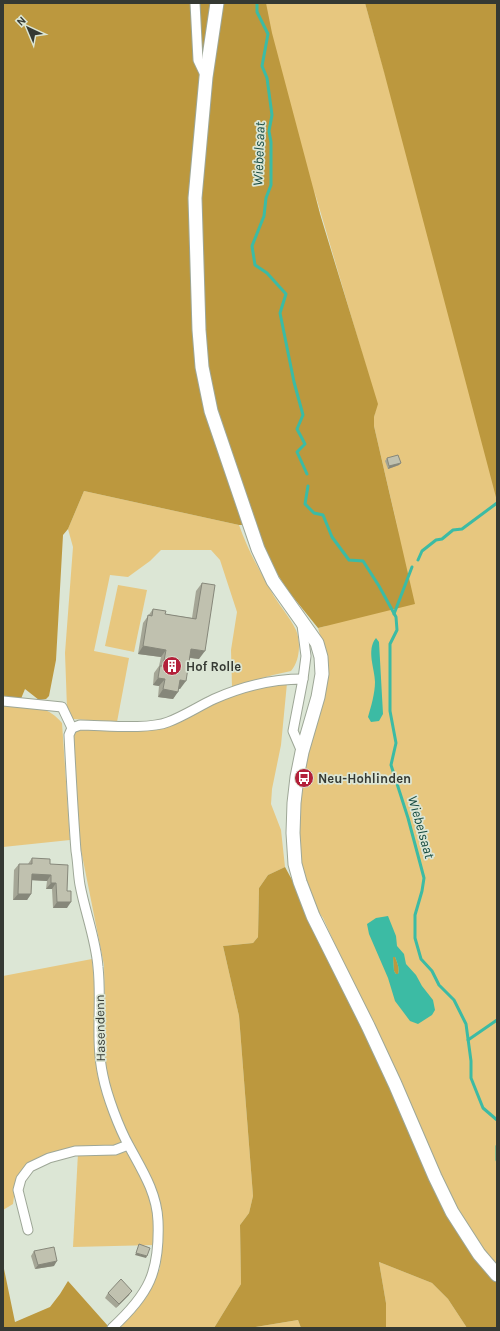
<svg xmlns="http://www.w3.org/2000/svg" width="500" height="1331" font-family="Karla,sans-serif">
<rect width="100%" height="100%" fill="#dce6d5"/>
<!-- green -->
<g fill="#e7c77f" fill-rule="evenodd">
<path d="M228,3H365L497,471V1269L454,1208L323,918L314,906L300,871L299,795L324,649L318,628L326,626ZM314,190L377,404L374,417V426L399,534Z"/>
<path d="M84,491L239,525C247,548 259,570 271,591C278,604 290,617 296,630C301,642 300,661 291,671L273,675L232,687L231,650L237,612L220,560L211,550H161L150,561L128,577L110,575L94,651L129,658L117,722L73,719L69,715L67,708L65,653L73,547L68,529Z"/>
<polygon points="118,585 147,590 134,652 105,646"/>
<path d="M287,683L281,745L272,789L271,804L281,830L285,867L268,875L259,888L258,937L253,943L223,946L239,1016L253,1196L249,1213L240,1225L241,1284L214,1328H117L134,1313L146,1298L160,1268L162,1224L157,1193L130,1140L112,1098L103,1057L105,1012L104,965L78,835L72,741L76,731L82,730H156C179,723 198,708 220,699C242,691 264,686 287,683Z"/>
<path d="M3,706C27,705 46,704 62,723L70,840L3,847Z"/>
<polygon points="92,959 96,1004 95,1056 98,1077 105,1100 124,1142 114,1148 75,1149 23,1172 16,1181 13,1204 3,1210 3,976"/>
<polygon points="130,1152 139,1169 154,1208 155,1245 73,1247 78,1153"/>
<polygon points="379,1262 432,1283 448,1299 467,1328 386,1328 386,1303"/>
<polygon points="298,1320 301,1328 249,1328"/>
</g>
<!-- forest -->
<g fill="#bc983e">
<polygon points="3,3 266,3 272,33 320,214 378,404 374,417 374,426 415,604 318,628 289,592 272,566 256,525 239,525 84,491 68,529 63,535 56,660 49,696 46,699 39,700 25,689 18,706 3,706"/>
<polygon points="365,3 497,3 497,501 384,72"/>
<polygon points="285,867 310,913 474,1256 497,1283 497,1328 467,1328 448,1299 432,1283 379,1262 386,1303 386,1328 301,1328 298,1320 249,1328 214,1328 241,1284 240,1225 249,1213 253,1196 239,1016 223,946 253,943 258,937 259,888 268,875"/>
<path d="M393,957H395C397,962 400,969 398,974H396L394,971Z"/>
<polygon points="3,1264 15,1322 50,1307 60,1294 68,1281 108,1326 105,1328 3,1328"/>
</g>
<!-- water -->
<g fill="#3cbba4" fill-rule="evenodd">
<path d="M376,638L379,642L383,714L379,721L371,722L368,717C371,707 375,693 375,682C375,669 366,650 376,638Z"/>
<path d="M388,916L396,936L397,946L404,954L406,964L416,975L422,986L433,1000L435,1010L432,1015L418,1024L410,1021L395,1001L388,978L369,934L367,924L376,918ZM393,957H395C397,962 400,969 398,974H396L394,971Z"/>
</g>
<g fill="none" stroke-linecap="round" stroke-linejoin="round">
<!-- stream -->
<g stroke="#3cbba4" stroke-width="3">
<polyline points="257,3 257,12 268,34 262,66 267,78 272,115 269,131 271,142 271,185 266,198 264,216 252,246 255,265 267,273 286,294 280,313 294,382 303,415 297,429 305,444 297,452 307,474"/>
<polyline points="308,486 305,504 314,513 323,515 332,537 349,560 363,561 379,586 396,617 397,630 390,644 390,711 396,743 391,765 408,818 424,878 422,891 415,915 415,938 421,959 432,971 439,985 454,1000 466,1024 471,1061 471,1078 483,1108 497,1120"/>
<polyline points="418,560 422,551 436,540 442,539 453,530 462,529 497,503"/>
<polyline points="394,614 412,567"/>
<polyline points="468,1040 497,1020"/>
<polyline points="497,1146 497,1160"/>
</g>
<defs>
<g id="minor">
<polyline points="195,3 198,60 206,77"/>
<polyline points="302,625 306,656 303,679"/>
<polyline points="3,701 62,707 72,728"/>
<path d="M72,728L69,735C71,774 73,812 76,851C78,862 78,874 80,885C85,912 96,940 98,967C102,1003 95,1040 103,1076C107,1096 119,1128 129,1146C142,1170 157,1193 158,1221C160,1272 149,1294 112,1328"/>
<path d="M72,728L80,725C103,725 148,730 168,722C184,716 199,706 214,699C243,686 272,679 303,679L293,731L302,752"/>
<polyline points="28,1230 18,1190 21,1179 30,1167 49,1158 75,1151 115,1150 128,1145"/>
</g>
<polyline id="secondary" points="217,3 206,77 195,198 199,330 202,367 211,411 258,549 273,581 317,643 321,657 322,674 318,697 302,752 297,777 294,803 293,833 295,864 300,882 313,916 368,1026 395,1084 435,1177 452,1212 479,1254 497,1275"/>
</defs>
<!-- minor casing -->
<use href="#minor" stroke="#9ea797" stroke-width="11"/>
<!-- secondary casing -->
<use href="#secondary" stroke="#9ea797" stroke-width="15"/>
<!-- minor -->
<use href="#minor" stroke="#fff" stroke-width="9"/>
<!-- secondary -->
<use href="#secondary" stroke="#fff" stroke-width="13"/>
</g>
<!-- wall -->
<g fill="#a5a696">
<polygon points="387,458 401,463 399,465 388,469 385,461"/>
<polygon points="202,583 199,659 189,658 180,689 179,689 173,699 158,697 159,686 153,685 154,673 159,666 161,657 138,654 143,623 153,609 165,614 192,618 196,591"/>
<polygon points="32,858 50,864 67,908 53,908 52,889 46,889 47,881 32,880 31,894 27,900 13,900 14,870 19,864 28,864"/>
<polygon points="34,1251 54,1266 35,1269 31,1256"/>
<polygon points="108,1293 129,1295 116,1308 105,1298"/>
</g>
<!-- shaded-wall -->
<g fill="#86877a">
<polygon points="401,463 399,465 388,469 389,466"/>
<polygon points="143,646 166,650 161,657 138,654"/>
<polygon points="191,649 205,651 199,659 185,657"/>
<polygon points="158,678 165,679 159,686 153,685"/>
<polygon points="180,680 186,681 180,689 175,688"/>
<polygon points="163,689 178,692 173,699 158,697"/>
<polygon points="32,874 51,875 47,881 28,880"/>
<polygon points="51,883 56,883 52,889 46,889"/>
<polygon points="18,894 31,894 27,900 13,900"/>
<polygon points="57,902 71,902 67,908 53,908"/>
<polygon points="136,1253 147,1256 146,1258 135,1255"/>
<polygon points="57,1261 54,1266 35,1269 38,1265"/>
<polygon points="132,1291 129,1295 116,1308 119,1304"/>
</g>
<!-- building -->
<g fill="#c0c1af" stroke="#86877a">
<polygon points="398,455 401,463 389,466 387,458"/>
<polygon points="202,583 215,585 205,651 191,649 186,681 180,680 178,692 163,689 165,679 158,678 160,666 163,666 166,650 143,646 148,615 152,616 153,609 166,611 165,614 196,619"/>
<polygon points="32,858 50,859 50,864 68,865 67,891 71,891 71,902 57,902 56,883 51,883 51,875 32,874 31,894 18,894 19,864 32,864"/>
<polygon points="139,1244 150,1248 147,1256 136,1253"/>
<polygon points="54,1247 57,1261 38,1265 34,1251"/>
<polygon points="121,1279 132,1291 119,1304 108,1293"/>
</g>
<!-- icons -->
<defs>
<symbol id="building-disc" viewBox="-11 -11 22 22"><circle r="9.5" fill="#b3203a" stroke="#dce6d5"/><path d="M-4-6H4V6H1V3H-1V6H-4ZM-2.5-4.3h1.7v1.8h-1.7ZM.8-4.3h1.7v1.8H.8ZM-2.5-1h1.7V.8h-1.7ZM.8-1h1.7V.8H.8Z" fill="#fff"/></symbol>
<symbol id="bus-disc" viewBox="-11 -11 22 22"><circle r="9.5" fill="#b3203a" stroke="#dce6d5"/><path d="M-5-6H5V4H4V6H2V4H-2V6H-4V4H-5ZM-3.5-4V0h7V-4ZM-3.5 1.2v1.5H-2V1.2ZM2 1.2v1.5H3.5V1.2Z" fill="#fff"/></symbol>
</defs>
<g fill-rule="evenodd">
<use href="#building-disc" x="161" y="655" width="22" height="22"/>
<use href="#bus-disc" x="293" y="767" width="22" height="22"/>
</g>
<g text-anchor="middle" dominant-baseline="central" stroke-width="3.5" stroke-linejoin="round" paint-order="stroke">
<!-- poi labels -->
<g font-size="13" font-weight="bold" fill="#353933" stroke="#dce6d5" text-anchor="start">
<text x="186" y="666">Hof Rolle</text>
<text x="318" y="778">Neu-Hohlinden</text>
</g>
<!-- street labels -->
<g font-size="13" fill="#353933" stroke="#dce6d5">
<text transform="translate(100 1028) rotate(-91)">Hasendenn</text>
</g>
<!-- water labels -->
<g font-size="14" font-style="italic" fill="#174c42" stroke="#dce6d5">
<text transform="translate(259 154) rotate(-88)">Wiebelsaat</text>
<text transform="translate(421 827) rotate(74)">Wiebelsaat</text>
</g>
</g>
<!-- border -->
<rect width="500" height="1331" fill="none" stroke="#353933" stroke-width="8"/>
<!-- north arrow -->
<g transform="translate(28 28) rotate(316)" stroke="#dce6d5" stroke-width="3" paint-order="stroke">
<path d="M0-3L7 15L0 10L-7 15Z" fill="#353933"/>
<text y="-6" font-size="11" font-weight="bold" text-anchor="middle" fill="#353933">N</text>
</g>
</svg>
